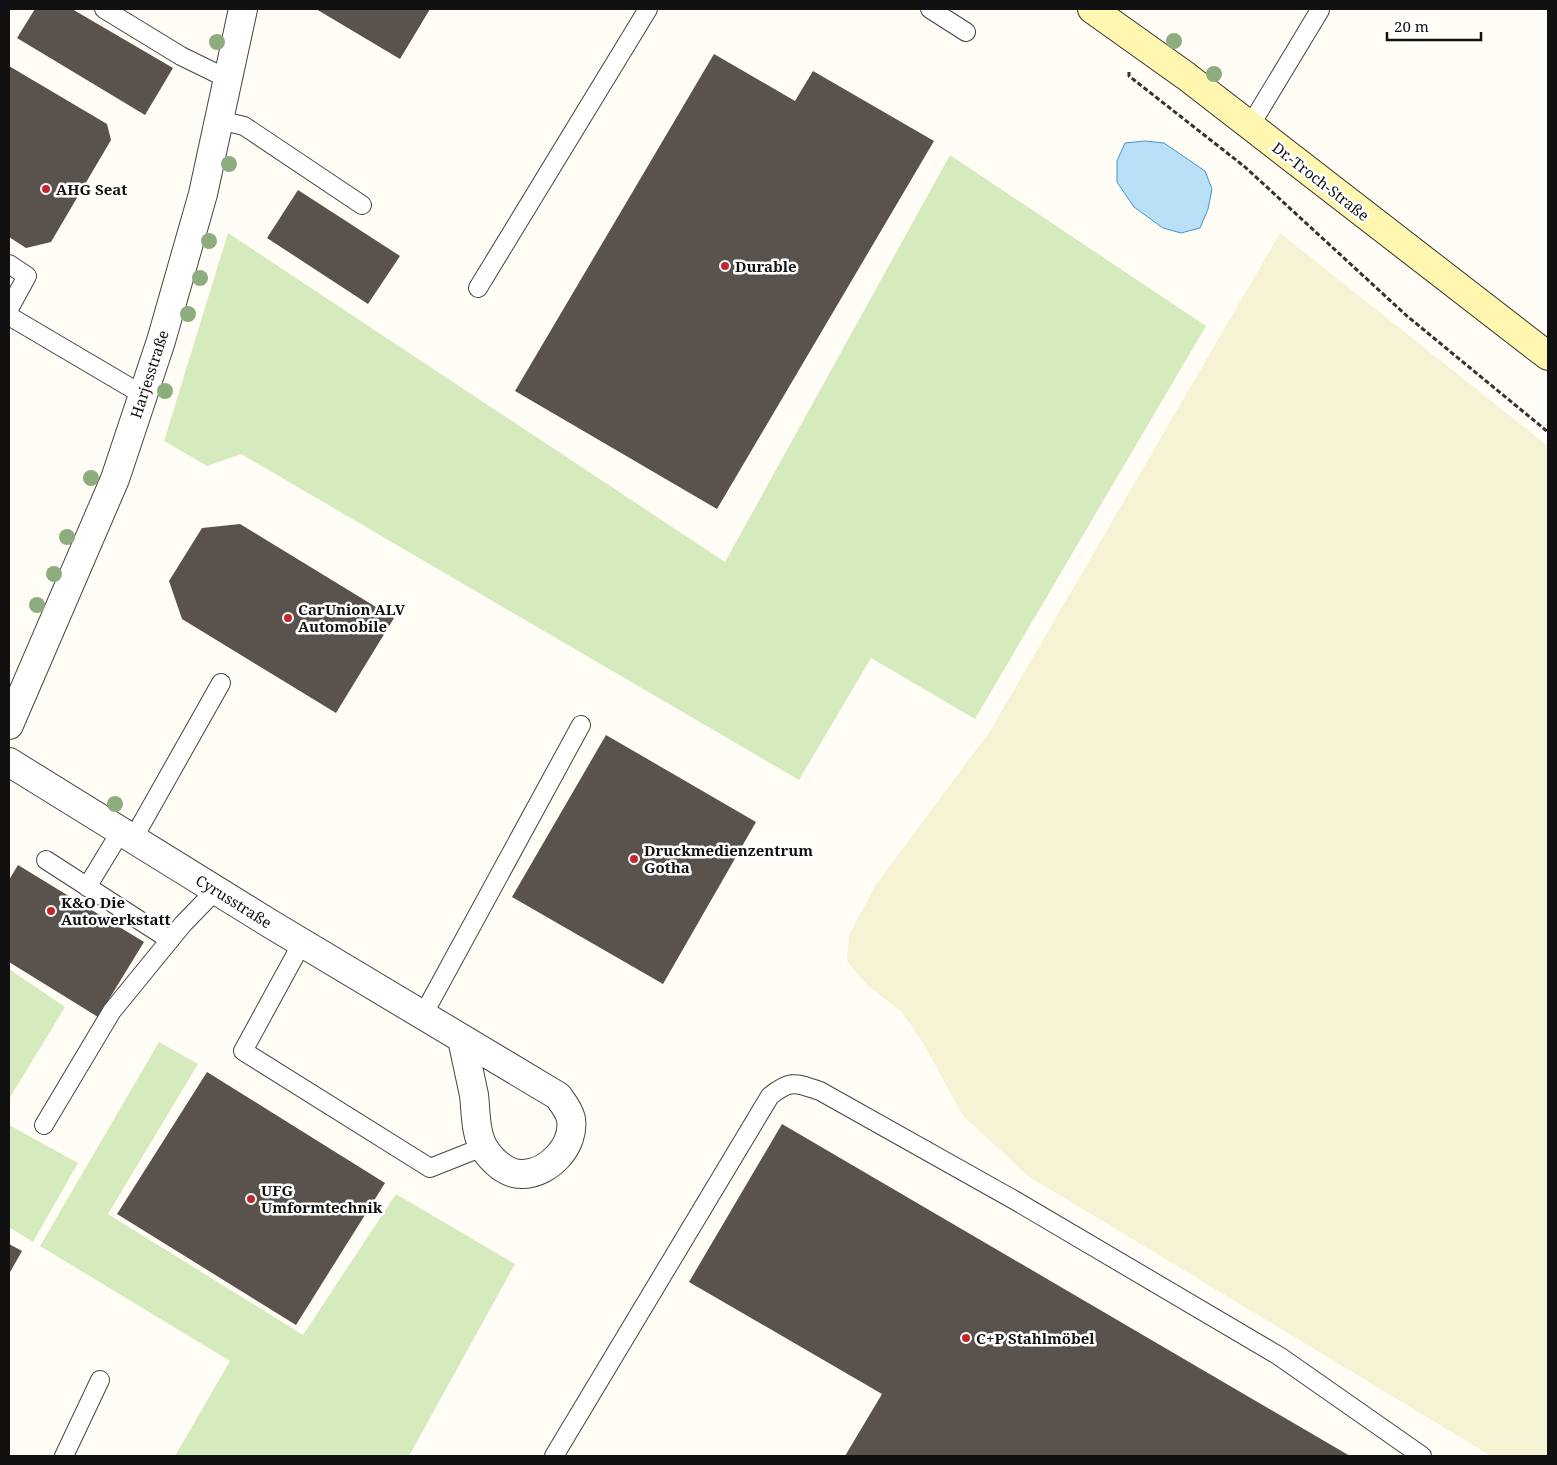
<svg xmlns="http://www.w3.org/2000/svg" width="1557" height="1465" font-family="'Noto Serif',serif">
<rect width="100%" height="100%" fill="#fffdf5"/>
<!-- farmland -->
<polygon fill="#f6f3d4" points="1280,233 1548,446 1548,1456 1491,1456 1028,1176 963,1116 923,1043 902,1012 868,986 847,961 849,935 875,886 990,731"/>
<!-- green -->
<g fill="#d5ebbd">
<polygon points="950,155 1206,326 975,719 871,658 799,780 241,454 207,466 164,441 228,233 725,562"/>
<polygon points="9,969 65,1007 9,1099"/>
<polygon points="159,1042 198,1064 108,1214 303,1335 396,1194 515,1264 409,1456 175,1456 230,1361 40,1246"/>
<polygon points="9,1125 78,1163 33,1242 9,1227"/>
</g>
<!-- water -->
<polygon fill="#b9e0f7" stroke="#3f96cf" points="1145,141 1164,143 1205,171 1212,189 1208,209 1200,228 1181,233 1163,228 1134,207 1117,182 1117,161 1125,143"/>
<!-- building -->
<g fill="#5a524d">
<polygon points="35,9 72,9 173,68 145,115 17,38"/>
<polygon points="316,9 430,9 400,59"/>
<polygon points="714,54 795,101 813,71 934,141 717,509 515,391"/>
<polygon points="9,66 107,124 111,140 51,242 26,248 9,237"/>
<polygon points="298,190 400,256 368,304 267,238"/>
<polygon points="240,524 394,618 336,713 182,619 169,581 202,528"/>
<polygon points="606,735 756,822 663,984 512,897"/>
<polygon points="18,865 144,942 98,1017 9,962 9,880"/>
<polygon points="207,1072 385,1183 296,1325 117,1214"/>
<polygon points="782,1124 1350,1456 845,1456 882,1394 689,1282"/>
<polygon points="9,1244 22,1251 9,1274"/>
</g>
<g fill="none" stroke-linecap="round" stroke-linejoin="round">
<defs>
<g id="service">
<polyline points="104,9 181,56 228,79"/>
<polyline points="930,9 966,32"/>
<polyline points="219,120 244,126 362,205"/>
<polyline points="1250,126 1320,10"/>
<polyline points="9,264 27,276 9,309"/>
<polyline points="478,288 648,9"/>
<polyline points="9,316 143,395"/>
<polyline points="133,839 221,683"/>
<polyline points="46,860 170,940"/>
<polyline points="87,887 121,831"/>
<polyline points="302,943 243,1051 430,1168 483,1147"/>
<polyline points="423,1015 581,725"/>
<polyline points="44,1125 112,1011 183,924 216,890"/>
<polyline points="64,1456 100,1380"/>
<path d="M554,1456L770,1096C791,1079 796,1083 820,1091L1016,1201L1279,1356L1422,1456"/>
</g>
<g id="minor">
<polyline points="9,725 115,479 161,341 203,194 243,9"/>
<path d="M9,762L269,923L558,1096C563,1103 569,1110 571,1119C575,1146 549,1173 523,1174C507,1175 492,1161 484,1148C475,1133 476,1112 474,1095C470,1076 466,1058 462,1039"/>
</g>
<polyline id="secondary" points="1092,9 1186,76 1548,356"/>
</defs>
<!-- service casing -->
<use href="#service" stroke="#444" stroke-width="20"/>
<!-- minor casing -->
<use href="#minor" stroke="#444" stroke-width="30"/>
<!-- secondary casing -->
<use href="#secondary" stroke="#333" stroke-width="30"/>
<!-- path -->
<polyline stroke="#333" stroke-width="3" stroke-dasharray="5 2.5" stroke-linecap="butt" points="1129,72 1129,76 1245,167 1407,316 1548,432"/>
<!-- service -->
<use href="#service" stroke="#fff" stroke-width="18"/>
<!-- minor -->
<use href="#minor" stroke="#fff" stroke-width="28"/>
<!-- secondary -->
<use href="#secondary" stroke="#fff6b0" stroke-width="28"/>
</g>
<!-- trees -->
<g fill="#8dad7f">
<circle cx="1174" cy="41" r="8"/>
<circle cx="217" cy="42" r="8"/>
<circle cx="1214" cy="74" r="8"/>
<circle cx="229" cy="164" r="8"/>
<circle cx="209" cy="241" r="8"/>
<circle cx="200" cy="278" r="8"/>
<circle cx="188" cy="314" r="8"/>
<circle cx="165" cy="391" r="8"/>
<circle cx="91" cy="478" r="8"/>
<circle cx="67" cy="537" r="8"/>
<circle cx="54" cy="574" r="8"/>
<circle cx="37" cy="605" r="8"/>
<circle cx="115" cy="804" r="8"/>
</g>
<!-- markers -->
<g fill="#c4262e" stroke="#fff" stroke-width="2">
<circle cx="46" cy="189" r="5"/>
<circle cx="725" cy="266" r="5"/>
<circle cx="288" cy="618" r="5"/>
<circle cx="634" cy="859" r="5"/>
<circle cx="51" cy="911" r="5"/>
<circle cx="251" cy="1199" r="5"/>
<circle cx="966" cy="1338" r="5"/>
</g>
<g text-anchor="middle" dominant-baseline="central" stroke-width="5" stroke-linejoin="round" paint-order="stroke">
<!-- street labels -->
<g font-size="15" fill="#111" stroke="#fff">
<text transform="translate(1321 181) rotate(38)">Dr.-Troch-Straße</text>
<text transform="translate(149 374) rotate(-72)">Harjesstraße</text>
<text transform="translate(234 901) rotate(32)">Cyrusstraße</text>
</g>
<!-- poi labels -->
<g font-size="15" font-weight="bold" fill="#111" stroke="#fff" text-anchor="start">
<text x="56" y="189">AHG Seat</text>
<text x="735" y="266">Durable</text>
<text x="298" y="609">CarUnion ALV<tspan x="298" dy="17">Automobile</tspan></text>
<text x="644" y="850">Druckmedienzentrum<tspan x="644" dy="17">Gotha</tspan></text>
<text x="61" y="902">K&amp;O Die<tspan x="61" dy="17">Autowerkstatt</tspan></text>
<text x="261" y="1190">UFG<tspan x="261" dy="17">Umformtechnik</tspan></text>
<text x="976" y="1338">C+P Stahlmöbel</text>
</g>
</g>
<!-- border -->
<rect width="1557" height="1465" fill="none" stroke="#111111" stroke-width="20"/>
<!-- scale -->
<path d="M1387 32v8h94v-8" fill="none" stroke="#111111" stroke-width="2.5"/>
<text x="1394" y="32" font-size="15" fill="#111111" stroke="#ffffff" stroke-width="4" paint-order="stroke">20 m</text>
</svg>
